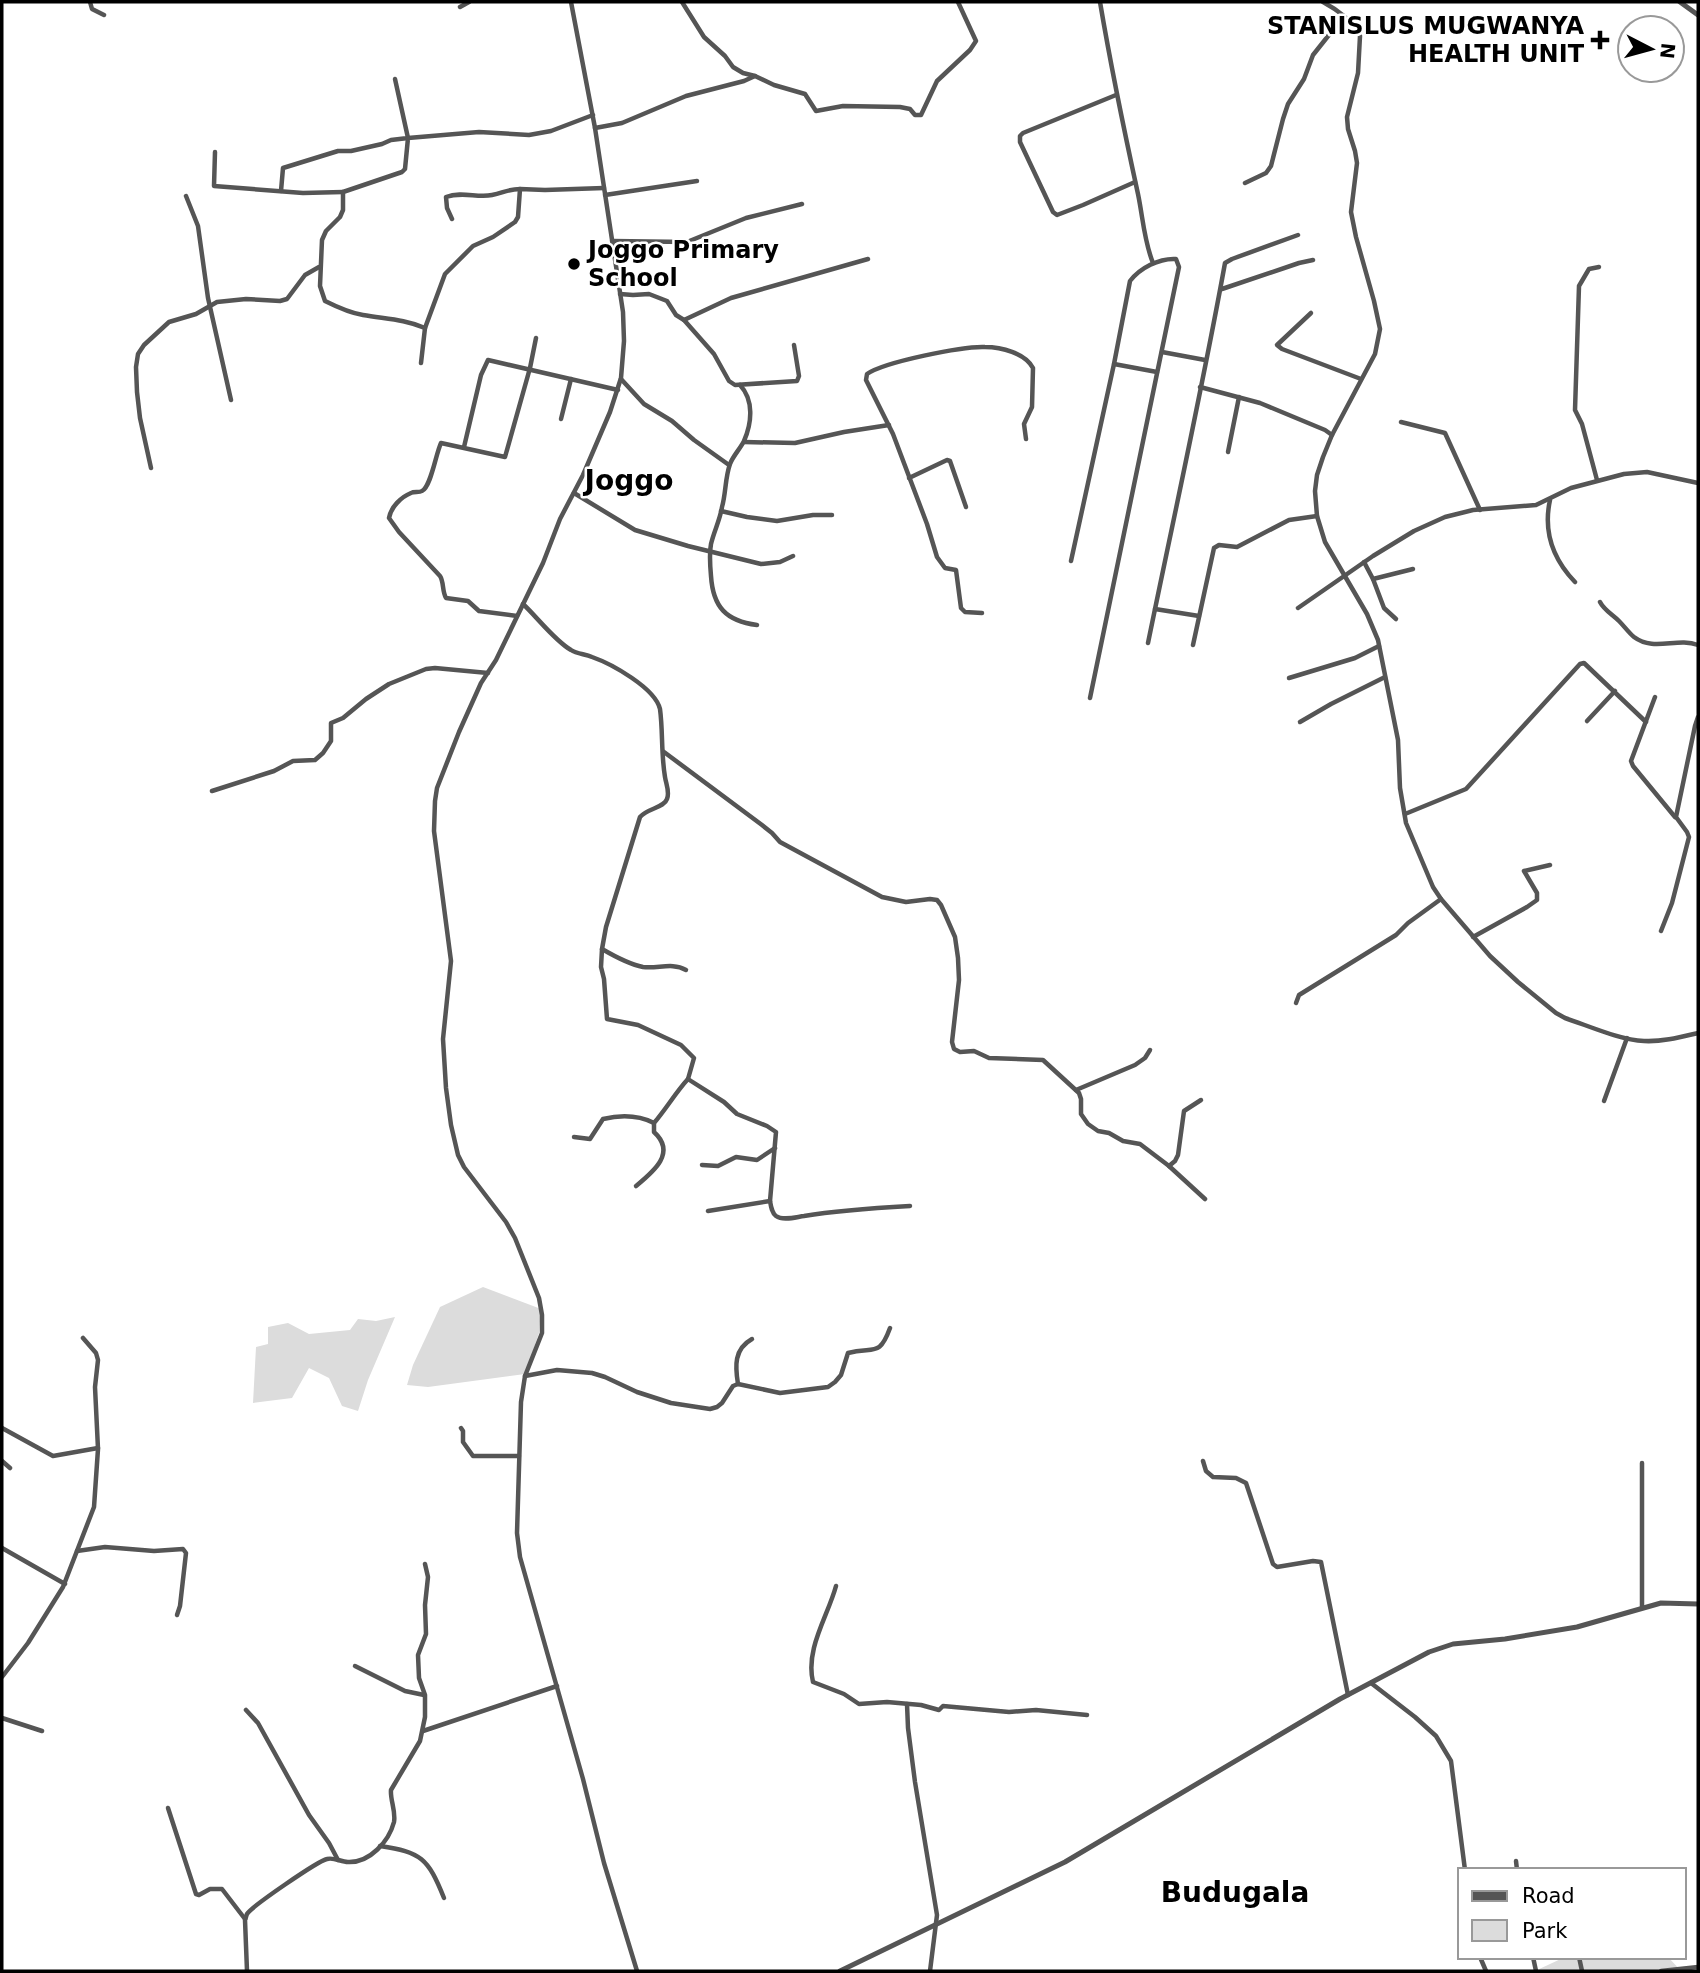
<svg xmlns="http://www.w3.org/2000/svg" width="1700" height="1973" font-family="'DejaVu Sans',sans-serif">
<rect width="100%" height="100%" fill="#fff"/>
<!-- green -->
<g fill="#dcdcdc">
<polygon points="483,1287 541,1309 539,1333 525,1374 428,1387 407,1385 413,1365 440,1307"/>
<polygon points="395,1317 368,1380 358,1411 342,1406 329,1378 309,1368 292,1398 253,1403 256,1347 268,1344 268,1327 288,1323 309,1334 350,1330 358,1319 376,1321"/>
<polygon points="1565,1957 1668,1957 1681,1971 1535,1971"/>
</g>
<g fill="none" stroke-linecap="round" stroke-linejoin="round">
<!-- minor -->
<g stroke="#555" stroke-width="4.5">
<polyline points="90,2 92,9 104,15"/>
<polyline points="571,2 595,128 623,312 624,341 621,378 610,412 583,475 560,519 543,563 496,660 481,683 459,732 437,788 435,801 434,831 451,961 443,1039 446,1088 451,1125 458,1155 464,1167 506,1222 515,1238 539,1298 542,1315 542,1333 525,1376 521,1402 517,1533 520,1557 583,1779 604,1863 637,1971"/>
<polyline points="682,2 704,37 725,56 733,67 743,73 755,76"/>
<path d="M1100,2C1111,67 1124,130 1138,194C1143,218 1144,241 1153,263"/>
<path d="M1323,2C1336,9 1355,22 1360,36L1358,73L1347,117L1348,129L1355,151L1357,163L1351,212L1356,237L1374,301L1380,329L1375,354L1332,435L1323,457L1317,475L1315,491L1317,516L1325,542L1367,614L1378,640L1398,740L1400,788L1406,823L1433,887L1441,899L1490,956L1518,982L1556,1013L1565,1018C1589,1026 1620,1040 1644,1041C1662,1042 1681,1037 1698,1033"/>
<polyline points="460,7 469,2"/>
<polyline points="1116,95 1023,133 1020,136 1020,142 1053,212 1057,215 1083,205 1135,182"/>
<polyline points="595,128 622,123 686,96 744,81 755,76 774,85 805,94 816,111 843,106 900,107 910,109 915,115 921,115 937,81 970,50 976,41 958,2"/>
<polyline points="215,152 214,186 303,193 343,192"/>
<polyline points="1245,183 1266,173 1271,166 1283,119 1288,104 1304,79 1313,55 1344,16"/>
<polyline points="281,191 283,168 338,151 351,151 382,144 391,140 408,138 395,79"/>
<polyline points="605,195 697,181"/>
<polyline points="186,196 198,226 208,298 231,400"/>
<path d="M452,219L447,208L446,197C462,191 477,198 492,195C503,193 508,189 520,189"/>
<polyline points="612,241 687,242 746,218 802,204"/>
<polyline points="1222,289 1299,263 1313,260"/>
<polyline points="620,294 633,295 649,294 667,301 676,315 684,320 714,354 729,381 735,385 797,381 799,376 794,345"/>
<polyline points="1311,313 1277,345 1282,349 1361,379"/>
<polyline points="684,320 731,298 868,259"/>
<path d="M425,328C404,319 385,319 363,315C350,313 337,307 325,301L320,286L322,240L326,231L340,217L343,210V192L402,172L405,169L408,138L479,132L529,135L551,131L593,115"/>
<polyline points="1162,352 1205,360"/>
<polyline points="421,363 425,328 445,274 473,246 493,237 515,222 518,217 520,189 545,190 604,188"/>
<polyline points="1114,364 1157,372"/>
<polyline points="621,379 644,404 672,421 694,440 729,465"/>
<path d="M740,385C754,400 752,423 744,441C740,449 733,456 730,464C725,478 726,493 722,507C720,520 714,531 711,544C709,554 710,565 711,576C713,607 726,621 757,625"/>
<polyline points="1200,387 1260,403 1325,430 1332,435"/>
<polyline points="561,419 571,379"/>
<polyline points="1401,422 1445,433 1480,510"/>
<polyline points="744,442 795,443 844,432 889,425"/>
<polyline points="464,447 481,375 488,360 618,390"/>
<polyline points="1228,452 1239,397"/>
<polyline points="151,468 140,418 137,392 136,367 138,354 144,345 169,322 196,314 217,302 246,299 280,301 287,299 305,275 319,267"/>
<polyline points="909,478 947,460 950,461 966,507"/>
<polyline points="1597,480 1582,424 1575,410 1579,286 1589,269 1599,267"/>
<polyline points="574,493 635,530 688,546 761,564 780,562 793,556"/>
<path d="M1550,500C1543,532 1553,559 1575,582"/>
<polyline points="721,511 747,517 777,521 813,515 832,515"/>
<path d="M1071,561L1114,364L1130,281C1140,268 1159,258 1176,259L1179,267L1090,698"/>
<polyline points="1364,562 1373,579 1413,569"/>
<polyline points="1373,579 1384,608 1396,619"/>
<path d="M1600,602C1604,610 1613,615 1619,621C1624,626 1629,633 1634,637C1654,652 1677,637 1698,645"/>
<path d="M523,604C537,617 555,641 571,650C577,654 585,654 592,657C612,664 655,688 660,709C663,731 661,754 665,777C666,784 670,792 667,799C664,808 648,808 640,817L606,927L602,949L601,967L604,979L607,1019L638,1025L681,1045L694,1058L688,1079L691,1081L724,1102L737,1114L767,1126L776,1132L770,1201C771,1207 772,1213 776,1216C783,1221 796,1217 804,1216C840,1210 874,1208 910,1206"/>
<polyline points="1298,608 1373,556 1414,531 1445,517 1473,510 1536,505 1571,488 1624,474 1647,472 1698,483"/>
<polyline points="1155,609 1199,616"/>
<path d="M982,613L965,612L961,608L956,570L945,568L937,557L927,524L893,434L866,380L867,374C884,362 963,346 985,347C1001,347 1025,353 1033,368L1032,407L1024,424L1026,439"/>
<path d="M517,616L479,611L468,601L446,598C442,591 444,582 440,576L399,532L389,518C391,507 401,497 411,493C414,491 419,493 422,491C431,487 436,453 441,443L505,457L530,368L536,338"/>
<path d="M1148,643C1174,516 1202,390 1225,263L1232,259L1298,235"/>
<polyline points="1193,645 1214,548 1219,545 1237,547 1289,520 1317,516"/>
<polyline points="1289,678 1355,658 1379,646"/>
<polyline points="1655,697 1631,761 1633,766 1675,817"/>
<polyline points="1587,721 1615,691"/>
<polyline points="1300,722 1331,704 1385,677"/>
<polyline points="664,752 762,825 772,833 780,842 882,897 906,902 930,899 937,900 941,905 955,937 958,958 959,980 952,1042 954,1049 960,1052 974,1051 989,1058 1043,1060 1079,1093 1081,1099 1081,1114 1088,1124 1098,1131 1109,1133 1123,1141 1140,1144 1169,1166 1205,1199"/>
<polyline points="212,791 274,771 293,761 315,760 323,753 331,741 331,723 343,718 366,699 389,684 426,669 435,668 488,673"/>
<polyline points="1405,814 1466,789 1580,664 1584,663 1646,722"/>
<polyline points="1661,931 1672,903 1689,837 1687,832 1676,817 1695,726 1698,717"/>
<polyline points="1473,937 1527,907 1537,900 1537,893 1524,871 1550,865"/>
<path d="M602,949C614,956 628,964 643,967C658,969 672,962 686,970"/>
<polyline points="1296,1003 1299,995 1396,935 1408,923 1441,899"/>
<polyline points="1076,1090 1135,1065 1145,1058 1150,1050"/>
<polyline points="1604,1101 1627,1038"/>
<path d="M574,1137L590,1139L603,1119C620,1115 638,1115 654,1123"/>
<polyline points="702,1165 718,1166 736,1157 757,1160 775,1148"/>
<polyline points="1169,1166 1175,1161 1178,1155 1184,1111 1201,1100"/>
<path d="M636,1186C653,1172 677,1153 654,1132V1123C666,1109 676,1092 688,1079"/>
<polyline points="708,1211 770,1201"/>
<path d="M525,1376L557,1370L592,1373L605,1377L637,1392L671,1403L710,1409L717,1407L722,1403L733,1386L738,1384L780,1393L828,1387L835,1382L841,1375L848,1353C874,1346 879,1358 890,1328"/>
<path d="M738,1384C735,1366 734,1349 752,1339"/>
<polyline points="2,1428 53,1456 98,1448"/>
<polyline points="461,1428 463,1431 463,1442 473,1456 519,1456"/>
<polyline points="2,1461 10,1468"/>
<polyline points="1203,1461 1206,1471 1213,1477 1236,1478 1246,1483 1273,1564 1277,1567 1313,1561 1321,1562 1348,1695"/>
<polyline points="2,1548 65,1584"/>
<polyline points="77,1551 105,1547 154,1551 183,1549 186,1553 180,1606 177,1615"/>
<path d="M836,1586C828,1616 805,1649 813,1682L844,1694L859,1704L887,1702L921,1705L939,1710L943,1706L1009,1712L1036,1710L1087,1715"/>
<polyline points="1642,1607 1642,1463"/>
<polyline points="355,1666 405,1691 424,1695"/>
<polyline points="2,1677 28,1643 63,1587 94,1507 98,1449 95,1387 98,1360 96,1353 83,1338"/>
<polyline points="1371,1683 1415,1717 1436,1736 1451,1761 1465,1870"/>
<polyline points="907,1704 908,1728 915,1782 937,1915 930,1971"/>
<polyline points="246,1710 258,1723 309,1815 329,1843 338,1860"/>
<polyline points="2,1718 42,1731"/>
<polyline points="423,1731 557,1686"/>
<polyline points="168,1808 196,1894 199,1895 210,1889 222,1889 245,1919"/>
<path d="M380,1846C421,1852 428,1858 444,1898"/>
<polyline points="1516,1861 1517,1870"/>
<polyline points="1480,1957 1486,1971"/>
<polyline points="1533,1957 1536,1971"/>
<polyline points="1579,1957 1582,1971"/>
<path d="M247,1971L245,1920C246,1918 246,1916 247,1914C252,1906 318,1861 327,1859C334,1857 341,1862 348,1862C370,1863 389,1841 394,1822C396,1811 390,1800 391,1790L420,1741L425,1717V1695L419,1678L418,1655L426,1634L425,1605L428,1577L425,1564"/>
<polyline points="1661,1971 1698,1967"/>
</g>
<!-- tertiary -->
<g stroke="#555" stroke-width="5">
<polyline points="1680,2 1698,15"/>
<polyline points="840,1971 1065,1862 1340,1699 1429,1652 1453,1644 1505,1639 1577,1627 1661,1603 1698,1604"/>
</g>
</g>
<!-- markers -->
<g fill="#000" stroke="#fff" stroke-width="2.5">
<path d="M1596.5 29.5h7v7h7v7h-7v7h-7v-7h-7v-7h7z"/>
<circle cx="574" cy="264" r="7"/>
</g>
<g text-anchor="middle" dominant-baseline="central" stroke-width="5" stroke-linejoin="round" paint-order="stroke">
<!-- poi labels -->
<g font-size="24" font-weight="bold" fill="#000" stroke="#fff" text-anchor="end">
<text x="1584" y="26">STANISLUS MUGWANYA<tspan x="1584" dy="28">HEALTH UNIT</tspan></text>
<text x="588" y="250" text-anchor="start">Joggo Primary<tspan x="588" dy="28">School</tspan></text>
</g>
<!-- quarter labels -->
<g font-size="28" font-weight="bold" fill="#000" stroke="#fff">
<text x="629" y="480">Joggo</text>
<text x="1235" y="1892">Budugala</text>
</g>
</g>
<!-- border -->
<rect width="1700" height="1973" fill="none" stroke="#000000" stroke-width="7"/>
<!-- legend -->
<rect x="1458" y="1868" width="228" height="91" fill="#ffffff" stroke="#999999" stroke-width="2"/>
<rect x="1472" y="1891" width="35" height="10" fill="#555555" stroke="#999999" stroke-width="2"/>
<text x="1522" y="1903" font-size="21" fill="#000000">Road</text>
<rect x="1472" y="1920" width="35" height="21" fill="#dcdcdc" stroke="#999999" stroke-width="2"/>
<text x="1522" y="1938" font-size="21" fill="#000000">Park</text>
<!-- north arrow -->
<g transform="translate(1651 49) rotate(96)"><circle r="33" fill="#ffffff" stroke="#999999" stroke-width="2"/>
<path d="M0-5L12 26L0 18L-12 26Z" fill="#000000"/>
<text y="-10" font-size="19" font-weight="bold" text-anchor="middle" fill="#000000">N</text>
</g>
</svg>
